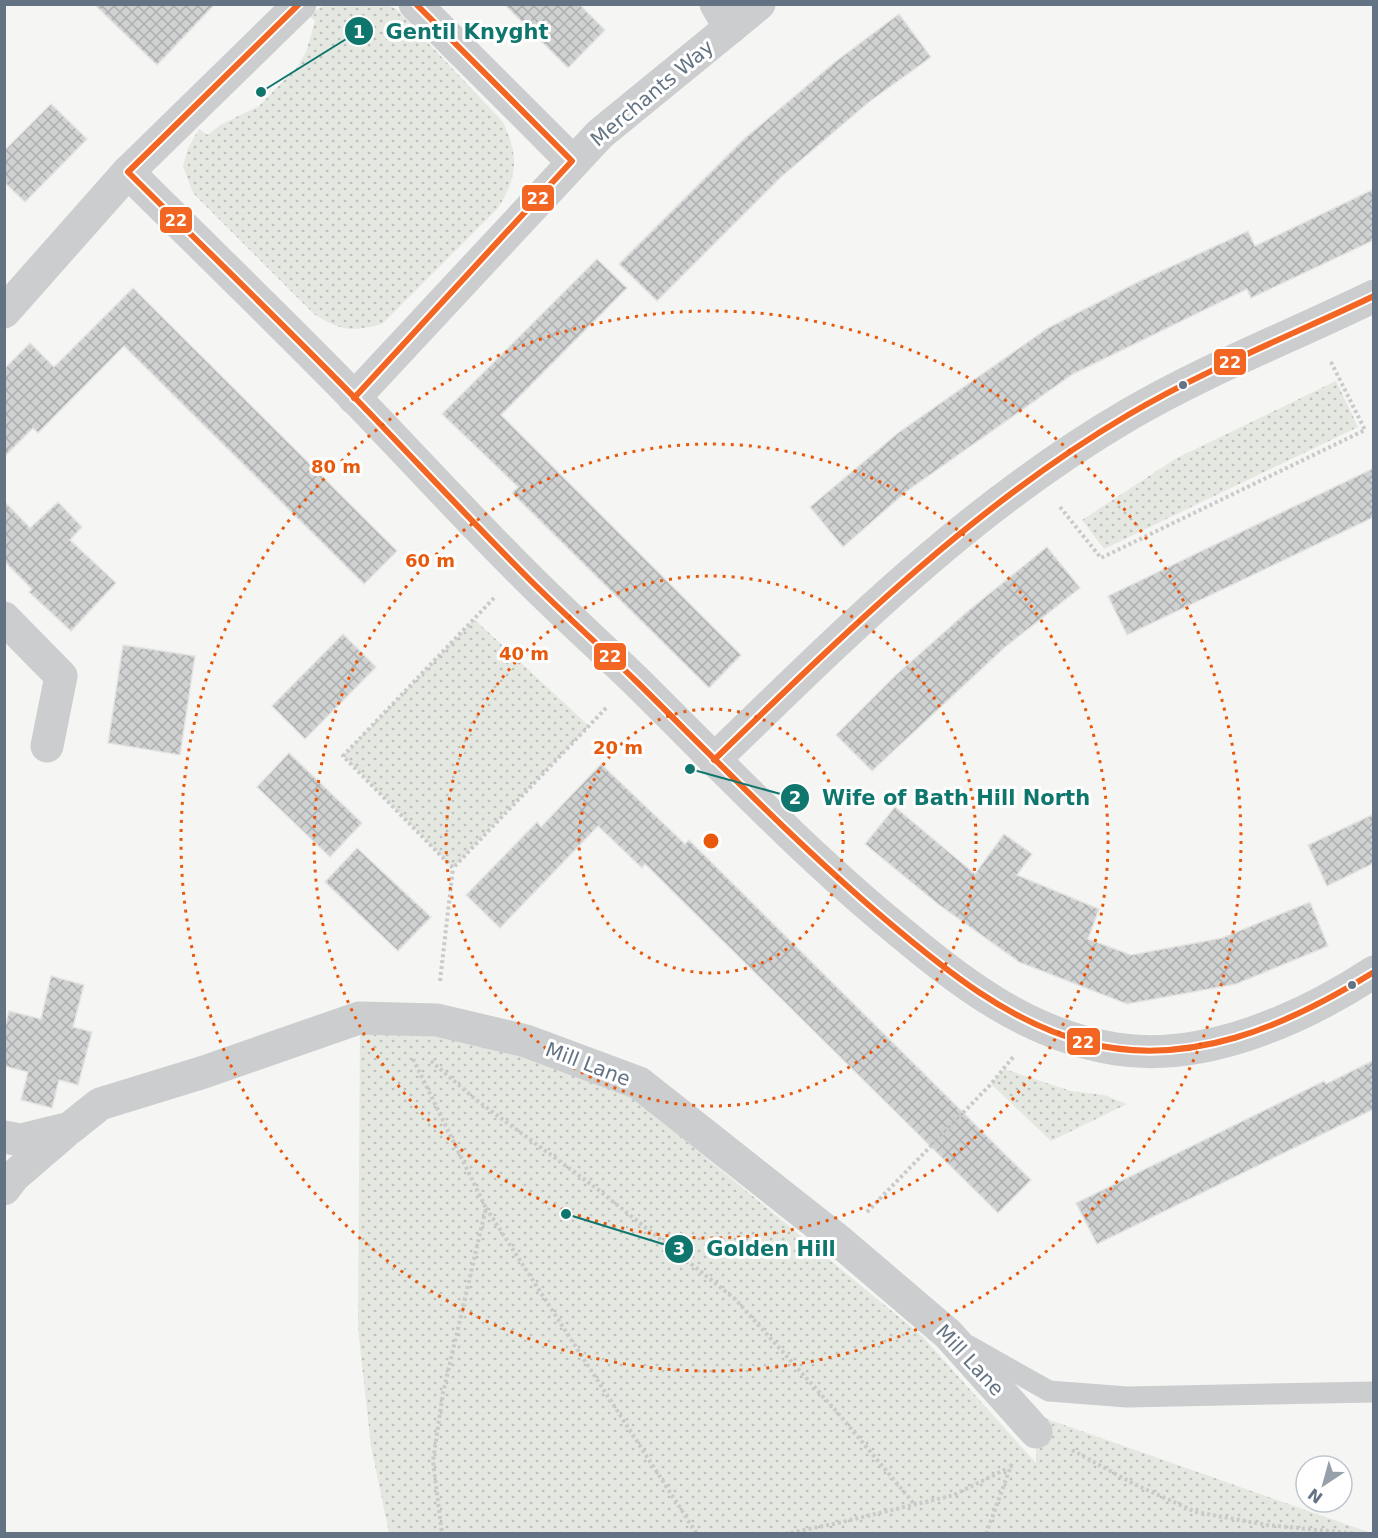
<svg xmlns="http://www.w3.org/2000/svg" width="1378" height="1538" font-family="'DejaVu Sans',sans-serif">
<defs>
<pattern id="grass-dots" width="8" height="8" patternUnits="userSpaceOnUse" patternTransform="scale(1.5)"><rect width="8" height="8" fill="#e4e8e1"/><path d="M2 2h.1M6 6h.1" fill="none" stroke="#bcc0bc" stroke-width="1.8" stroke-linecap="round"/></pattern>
<pattern id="building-cross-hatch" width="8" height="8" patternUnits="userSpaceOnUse" patternTransform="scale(1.5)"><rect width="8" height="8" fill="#d0d1d1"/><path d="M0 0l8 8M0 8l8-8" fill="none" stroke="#acaeaf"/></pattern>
</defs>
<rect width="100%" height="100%" fill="#f5f5f3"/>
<!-- grass -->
<g fill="url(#grass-dots)">
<path d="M326,4L387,5L396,9L503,122C519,156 518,176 498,208L382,324C351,332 341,331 314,314L193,193L183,166L188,148L199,129L208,135L220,125L259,106L298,66L306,52L315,21L308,15Z"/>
<polygon points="1336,381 1358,427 1104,549 1082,520 1175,459"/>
<polygon points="474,619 589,726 453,868 343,756"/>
<polygon points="360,1033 474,1038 635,1099 922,1336 1036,1463 1036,1415 1371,1533 389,1533 371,1446 358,1329"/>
<polygon points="1004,1069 1071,1091 1104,1095 1127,1104 1051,1141 991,1084"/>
</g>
<!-- building -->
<g fill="url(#building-cross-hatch)" stroke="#e4e4e3" stroke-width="1.5">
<polygon points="94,4 215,4 157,65"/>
<polygon points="504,4 579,4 605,30 568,68"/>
<polygon points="899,14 931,57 869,102 781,177 657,301 619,264 745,138 835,62"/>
<polygon points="51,104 87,139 25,202 4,182 4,151"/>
<polygon points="1374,189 1374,240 1251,298 1247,289 1073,374 907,491 843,547 810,507 898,433 1048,328 1138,282 1248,231 1255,246"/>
<polygon points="597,259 627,288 501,415 741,655 709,688 512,493 518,487 442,414"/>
<polygon points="133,288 397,551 364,584 124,346 38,433 33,428 4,457 4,369 30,343 54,367"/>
<polygon points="1374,468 1374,517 1127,635 1108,596"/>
<polygon points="4,501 30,528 58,502 82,527 70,540 116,583 71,631 29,592 32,589 4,561"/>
<polygon points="1047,547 1080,588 1004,648 872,771 836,735 896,675 968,611"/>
<polygon points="343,634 376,667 305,739 272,706"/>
<polygon points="123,645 195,656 180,755 108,743"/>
<polygon points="289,753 362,823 330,857 257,787"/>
<polygon points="601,764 685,844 689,840 1031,1180 998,1213 645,864 642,868 598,826 500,928 466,895 537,822 541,827"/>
<polygon points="895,807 975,874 1004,834 1032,854 1017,875 1099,909 1088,939 1131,955 1222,938 1310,902 1328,946 1236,984 1127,1004 1019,962 938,904 865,844"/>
<polygon points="1374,814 1374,863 1327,886 1308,845"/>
<polygon points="357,848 431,917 398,951 325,882"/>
<polygon points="51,976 84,985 73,1027 92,1032 78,1085 59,1080 52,1108 21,1100 28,1072 4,1066 4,1031 9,1011 41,1019"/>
<polygon points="1374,1060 1374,1109 1097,1244 1076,1203 1324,1081 1326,1084"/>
</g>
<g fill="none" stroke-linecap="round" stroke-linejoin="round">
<!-- path -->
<g stroke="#cacacb" stroke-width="4" stroke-dasharray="3 3" stroke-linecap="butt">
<polyline points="1060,507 1101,558 1365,430 1330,360"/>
<polyline points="494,598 343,756 453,868 606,708"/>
<polyline points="440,981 453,868"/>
<polyline points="413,1059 486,1208 443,1393 433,1461 442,1534"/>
<polyline points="431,1061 475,1099 596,1188 735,1299 837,1412 915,1505"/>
<polyline points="486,1208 697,1534"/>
<polyline points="867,1212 991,1084 1014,1056"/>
<polyline points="1072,1450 1134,1484 1196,1512 1267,1525 1358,1534"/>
<polyline points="785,1534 838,1523 954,1495 1008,1468"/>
<polyline points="986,1534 1012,1463"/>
</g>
<!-- lane -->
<polyline stroke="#cccdce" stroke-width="21" points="969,1346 1049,1391 1127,1397 1374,1392"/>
<!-- street -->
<g stroke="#cccdce" stroke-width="33">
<polyline points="415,4 572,161"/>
<polyline points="716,4 730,28"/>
<path d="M128,172C204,248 282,323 357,400C411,456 464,514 519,569C557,608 597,643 636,681C720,764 801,850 893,926C960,982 1027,1035 1116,1049C1204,1063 1302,1019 1374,972"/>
<polyline points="4,312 128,172 300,4"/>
<polyline points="354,398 600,134 759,4"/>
<polyline points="4,618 61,676 47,746"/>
<path d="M714,760C845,633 969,508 1128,415C1207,369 1292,336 1374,296"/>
<polyline points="4,1137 21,1140 70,1128 100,1104 204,1072 359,1018 437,1020 526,1041 639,1083 839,1241 948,1334 1036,1432"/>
<polyline points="4,1189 14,1176 64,1133"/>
</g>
<defs>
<g id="bus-1">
<path d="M299,4L128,172C204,248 282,323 357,400C415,460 471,521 530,580C565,615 601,647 636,681C718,762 798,845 886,920C945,970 1009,1022 1084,1042C1187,1070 1287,1026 1374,972"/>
<polyline points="354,398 572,161 416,4"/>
<path d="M714,760C843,635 972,507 1128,415C1206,369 1292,335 1374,296"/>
</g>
</defs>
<!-- bus-1 casing -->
<use href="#bus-1" stroke="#fff" stroke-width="10"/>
<!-- bus-1 -->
<use href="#bus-1" stroke="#f26522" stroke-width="6"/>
</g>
<!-- distance rings -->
<g fill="none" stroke="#e8590c" stroke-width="3" stroke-dasharray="3 6">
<circle cx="711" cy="841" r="132"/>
<circle cx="711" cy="841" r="265"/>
<circle cx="711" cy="841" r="397"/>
<circle cx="711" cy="841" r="530"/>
</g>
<!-- markers -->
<g fill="#637384" stroke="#fff" stroke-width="2">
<circle cx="1183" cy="385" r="5"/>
<circle cx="1352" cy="985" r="5"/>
</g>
<g text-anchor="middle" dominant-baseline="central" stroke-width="6" stroke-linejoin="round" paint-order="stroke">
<!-- street labels -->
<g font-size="20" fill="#637384" stroke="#fff">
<text transform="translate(652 93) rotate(-40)">Merchants Way</text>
<text transform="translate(588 1064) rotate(21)">Mill Lane</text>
<text transform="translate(970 1360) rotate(47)">Mill Lane</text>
</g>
</g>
<circle cx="711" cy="841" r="9" fill="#e8590c" stroke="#fff" stroke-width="3"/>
<g font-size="18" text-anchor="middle" font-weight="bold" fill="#e8590c" stroke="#fff" stroke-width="6" stroke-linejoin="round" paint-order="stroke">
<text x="336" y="473">80 m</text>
<text x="430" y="567">60 m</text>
<text x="524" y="660">40 m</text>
<text x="618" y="754">20 m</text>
</g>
<!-- callouts -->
<path fill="none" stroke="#0f766e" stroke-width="2" d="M261 92L359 31M690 769L795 798M566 1214L679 1249"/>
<g fill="#0f766e" stroke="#fff" stroke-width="2">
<circle cx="261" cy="92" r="6"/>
<circle cx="690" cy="769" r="6"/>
<circle cx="566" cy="1214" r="6"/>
<circle cx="359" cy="31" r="15"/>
<circle cx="795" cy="798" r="15"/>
<circle cx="679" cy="1249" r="15"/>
</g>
<g font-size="18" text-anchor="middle" font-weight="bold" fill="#fff">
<text x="359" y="38">1</text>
<text x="795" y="804">2</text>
<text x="679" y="1255">3</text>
</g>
<g font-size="21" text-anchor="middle" font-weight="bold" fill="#0f766e" stroke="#fff" stroke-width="6" stroke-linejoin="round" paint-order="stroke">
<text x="467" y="39">Gentil Knyght</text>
<text x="956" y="805">Wife of Bath Hill North</text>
<text x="771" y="1256">Golden Hill</text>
</g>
<g stroke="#fff" stroke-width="2">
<rect x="521" y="184" width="34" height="28" rx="6" fill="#f26522"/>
<rect x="159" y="206" width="34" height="28" rx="6" fill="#f26522"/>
<rect x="1213" y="348" width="34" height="28" rx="6" fill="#f26522"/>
<rect x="593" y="642" width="34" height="29" rx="6" fill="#f26522"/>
<rect x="1066" y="1027" width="35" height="29" rx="6" fill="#f26522"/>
</g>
<g font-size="16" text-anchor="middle" font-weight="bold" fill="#fff">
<text x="538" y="204">22</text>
<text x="176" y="226">22</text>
<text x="1230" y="368">22</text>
<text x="610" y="662">22</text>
<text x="1083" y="1048">22</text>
</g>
<!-- border -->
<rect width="1378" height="1538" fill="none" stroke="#637384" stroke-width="12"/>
<!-- north arrow -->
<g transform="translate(1324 1484) rotate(216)"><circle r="28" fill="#ffffff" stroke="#c1c7ce" stroke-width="1.5"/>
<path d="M0-4.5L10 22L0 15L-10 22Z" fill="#96a0ab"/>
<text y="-9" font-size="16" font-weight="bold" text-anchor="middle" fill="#637384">N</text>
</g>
</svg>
